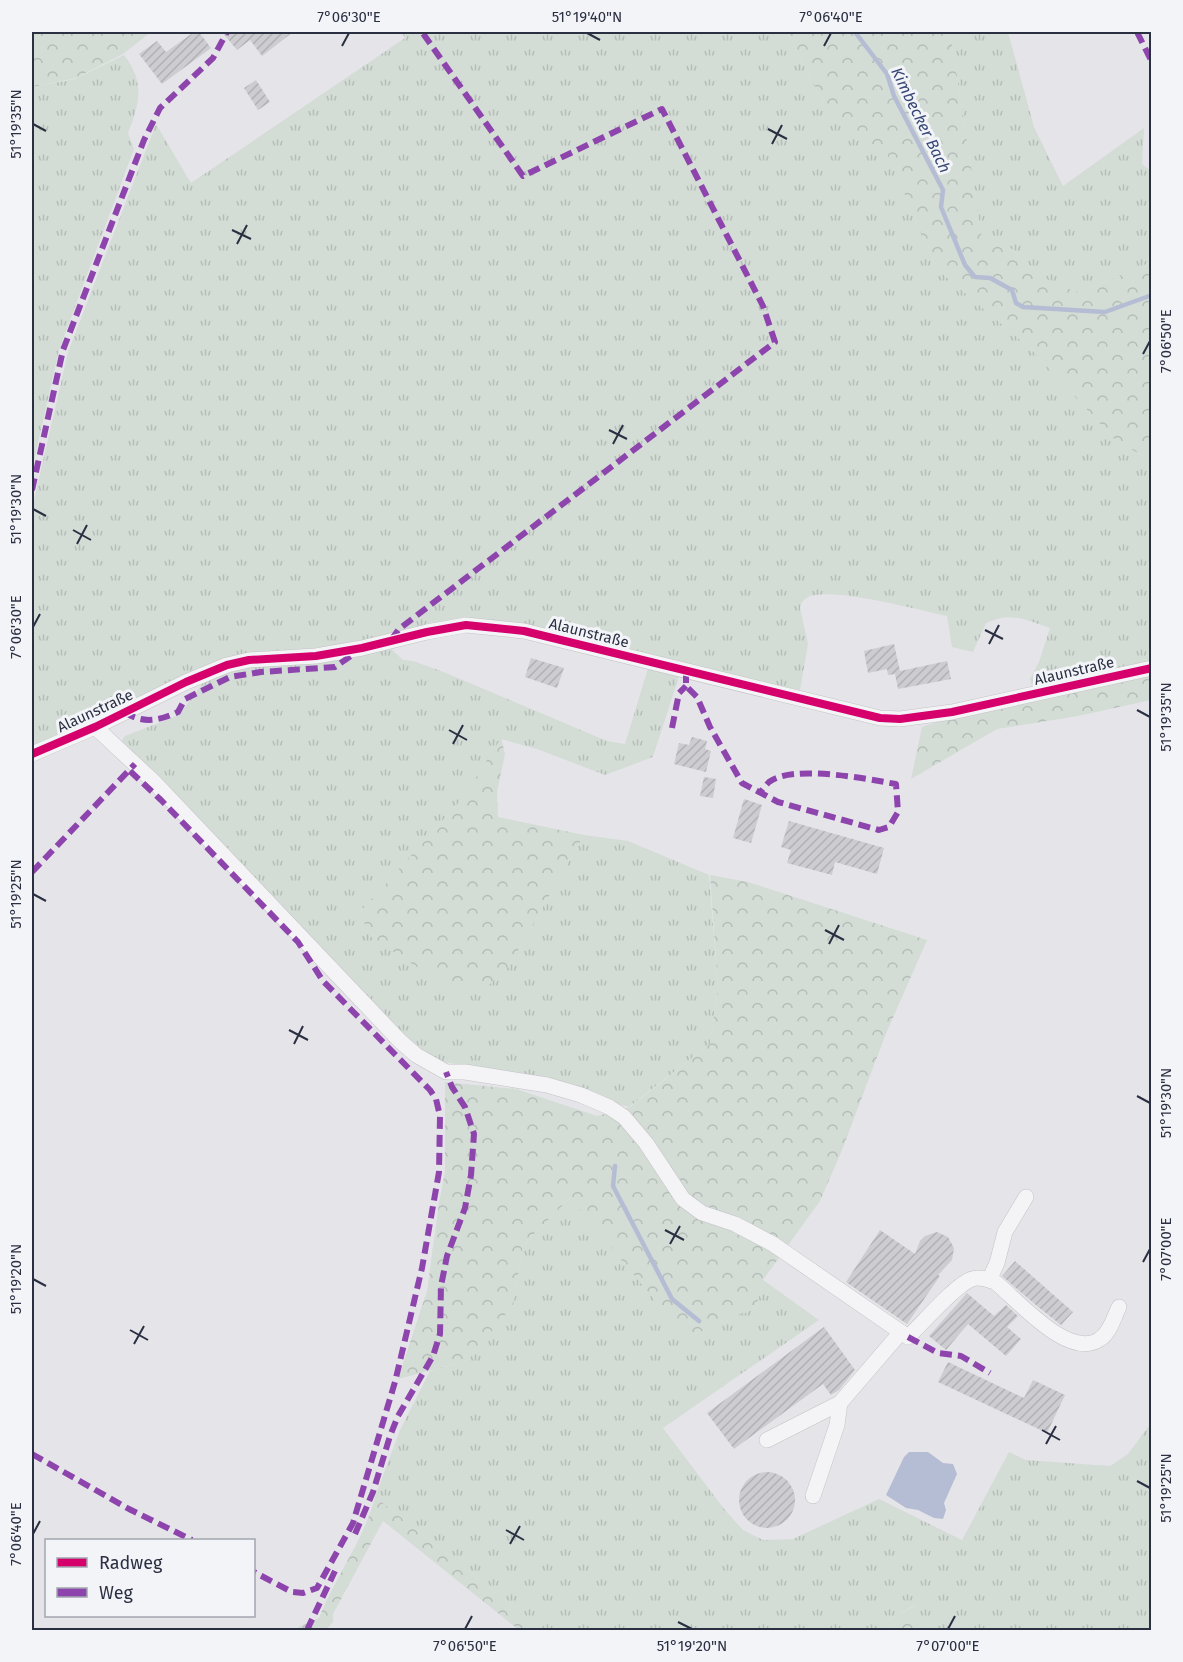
<svg xmlns="http://www.w3.org/2000/svg" width="1183" height="1662" font-family="'Fira Sans',sans-serif">
<defs>
<pattern id="grass-tufts" width="24" height="20" patternUnits="userSpaceOnUse" patternTransform="scale(1.5)"><rect width="24" height="20" fill="#d3dcd5"/><path d="M3 7l-1-3M5 7V3M7 7l1-3M15 17l-1-3M17 17v-4M19 17l1-3" fill="none" stroke="#b5bdb8"/></pattern>
<pattern id="forest-crowns" width="20" height="18" patternUnits="userSpaceOnUse" patternTransform="scale(1.5)"><rect width="20" height="18" fill="#d3dcd5"/><path d="M2 6a3 3 0 1 1 6 0M12 15a3 3 0 1 1 6 0" fill="none" stroke="#b5bdb8"/></pattern>
<pattern id="building-hatch" width="6" height="6" patternUnits="userSpaceOnUse" patternTransform="scale(1.5)"><rect width="6" height="6" fill="#cdcdd1"/><path d="M-1 1l2-2M0 6l6-6M5 7l2-2" fill="none" stroke="#b0b0b5"/></pattern>
</defs>
<rect width="100%" height="100%" fill="#e5e5e9"/>
<!-- grass -->
<g fill="url(#grass-tufts)">
<path d="M401,32H787L830,116L888,155L937,269L1031,349L1116,441L1151,460V660L1033,689L1030,679L1039,662L1050,628C1024,620 1013,611 986,623L973,652L952,647L947,616C919,610 830,586 808,597C803,600 801,603 800,608L808,644L800,690L637,655L495,621L360,644L299,653H264L32,749V515L34,500L68,352L156,124L191,183L405,38Z"/>
<polygon points="950,32 1008,32 1034,127 1063,186 1144,128 1142,164 1151,171 1151,262 1080,293 1041,277 1012,249 982,239"/>
<path d="M124,55C145,82 140,103 128,133L134,149L59,350L32,470V87L75,79Z"/>
<polygon points="391,649 403,660 413,661 441,671 607,741 625,744 648,668 679,676 653,757 605,775 537,749 501,739 463,798 359,913 372,937 451,989 484,989 509,966 584,835 628,841 709,875 718,987 710,1044 629,1107 485,1069 438,1061 414,1046 120,743 125,736 179,715 205,680 246,668 345,658"/>
<polygon points="571,1197 686,1338 756,1308 763,1280 819,1320 663,1428 724,1509 743,1530 763,1540 793,1539 879,1499 962,1540 1009,1452 1026,1460 1110,1466 1128,1454 1151,1423 1151,1630 916,1630 915,1605 884,1623 881,1630 543,1630 375,1497 400,1430 430,1371 467,1361 513,1306 523,1245"/>
</g>
<!-- forest -->
<g fill="url(#forest-crowns)">
<polygon points="32,32 151,32 123,54 76,78 32,87"/>
<polygon points="787,32 950,32 982,238 1012,249 1041,277 1080,293 1151,262 1151,460 1116,441 1031,349 937,269 888,156 830,116"/>
<polygon points="1151,660 1151,700 1078,716 997,729 911,779 922,727 1033,689"/>
<polygon points="501,738 505,754 497,792 498,817 584,835 509,966 484,989 451,989 372,938 359,913 463,798"/>
<polygon points="710,875 748,882 927,940 885,1036 842,1150 820,1201 763,1280 756,1308 686,1338 570,1198 523,1245 513,1306 467,1361 398,1379 427,1291 439,1203 445,1171 445,1082 516,1089 597,1116 630,1107 710,1044 718,987"/>
<path d="M375,1497L543,1630H519L383,1521L333,1614V1622L326,1630H296L300,1626L319,1618C335,1577 364,1540 375,1497Z"/>
<polygon points="916,1605 916,1630 881,1630 884,1623"/>
</g>
<!-- water -->
<polygon fill="#b4bdd3" points="909,1452 928,1452 943,1463 953,1464 957,1474 944,1503 946,1510 943,1519 934,1518 918,1510 906,1508 886,1495 904,1457"/>
<g fill="none" stroke-linecap="round" stroke-linejoin="round">
<!-- stream -->
<g stroke="#b4bdd3" stroke-width="4.5">
<polyline points="855,32 887,74 894,96 943,190 941,207 965,265 975,277 990,278 1012,290 1016,303 1023,307 1105,312 1152,295"/>
<polyline points="615,1166 613,1186 672,1299 699,1321"/>
</g>
</g>
<!-- building -->
<g fill="url(#building-hatch)">
<polygon points="194,32 199,32 211,48 162,84 139,54 157,41 166,52"/>
<polygon points="222,32 293,32 262,56 250,40 237,50"/>
<polygon points="256,80 270,102 258,110 244,88"/>
<polygon points="894,644 900,671 947,661 951,679 898,689 895,674 888,675 887,669 868,673 864,651"/>
<polygon points="531,658 564,668 557,688 525,677"/>
<polygon points="692,737 707,741 705,749 711,751 706,772 674,764 679,743 689,745"/>
<polygon points="704,777 716,779 713,798 700,796"/>
<polygon points="744,799 762,805 751,843 733,838"/>
<polygon points="789,821 884,848 877,874 835,862 832,875 787,863 791,850 781,847"/>
<polygon points="880,1230 915,1254 920,1241 925,1236 937,1232 948,1237 954,1248 952,1260 938,1275 940,1276 907,1324 846,1282"/>
<polygon points="1015,1261 1073,1312 1061,1325 1037,1306 1002,1276"/>
<polygon points="967,1293 994,1316 1006,1305 1018,1316 1007,1327 1021,1339 1006,1356 968,1324 946,1350 929,1336"/>
<polygon points="824,1327 855,1370 839,1390 831,1395 823,1384 734,1449 707,1413"/>
<polygon points="948,1362 1024,1398 1033,1380 1065,1395 1047,1433 938,1382"/>
<circle cx="767" cy="1500" r="28"/>
</g>
<g fill="none" stroke-linecap="round" stroke-linejoin="round">
<defs>
<g id="minor">
<path d="M95,727L153,781L400,1041L416,1055L446,1072H465L547,1085L581,1095L609,1107L624,1117L646,1143L683,1199L702,1213L735,1224L773,1244L908,1337C922,1324 956,1284 972,1279C980,1276 988,1280 995,1282C1018,1300 1069,1361 1100,1339C1110,1333 1114,1317 1119,1307"/>
<polyline points="32,754 95,727 186,682 227,665 249,660 316,656 362,648 427,632 466,625 524,631 880,718 900,719 952,712 1152,668"/>
<polyline points="989,1280 997,1263 1005,1232 1026,1197"/>
<polyline points="767,1440 840,1403 901,1332"/>
<polyline points="813,1496 837,1425 840,1403"/>
</g>
</defs>
<!-- minor casing -->
<use href="#minor" stroke="#c3c3c7" stroke-width="16"/>
<!-- minor -->
<use href="#minor" stroke="#f4f4f6" stroke-width="15"/>
<!-- quiet -->
<g stroke="#8e44ad" stroke-width="6" stroke-dasharray="12 6" stroke-linecap="butt">
<polyline points="1137,32 1152,62"/>
<polyline points="32,490 63,350 144,140 160,108 213,58 227,32"/>
<polyline points="391,640 399,629 775,342 763,306 662,109 523,176 422,32"/>
<path d="M686,671V686L697,697L710,727L742,783L778,802L879,830L889,827L898,812L896,784C867,779 793,764 769,782C766,785 763,789 760,793"/>
<path d="M124,712C143,724 158,721 178,712L185,699L230,677L261,672L335,667L355,653"/>
<polyline points="672,728 679,693 686,686"/>
<polyline points="130,771 161,800 298,942 323,981 430,1090 436,1099 440,1116 439,1172 422,1268 395,1382 353,1523 317,1588 303,1593 292,1592 254,1572"/>
<polyline points="32,872 135,764"/>
<polyline points="908,1337 938,1353 961,1356 990,1373"/>
<polyline points="32,1454 129,1509 192,1540"/>
<polyline points="355,1534 373,1492 390,1436 398,1416 433,1356 440,1334 441,1286 447,1256 465,1208 471,1175 474,1134 465,1107 452,1087 446,1072"/>
<polyline points="307,1630 335,1571"/>
</g>
<defs>
<polyline id="cycleway" points="32,754 95,727 186,682 227,665 249,660 316,656 362,648 427,632 466,625 524,631 880,718 900,719 952,712 1152,668"/>
</defs>
<!-- cycleway casing -->
<use href="#cycleway" stroke="#f3f4f8" stroke-width="11"/>
<!-- cycleway -->
<use href="#cycleway" stroke="#d6006c" stroke-width="8"/>
</g>
<!-- ticks -->
<path fill="none" stroke="#2b2f42" stroke-width="2" d="M587,33L600,40M342,46L349,33M824,46L831,33M33,124L46,131M768,129L787,139M772,144L782,125M232,230L251,239M237,244L247,225M1143,354L1150,341M609,430L627,439M613,444L623,425M33,509L46,516M73,530L91,540M77,544L87,525M33,627L40,614M985,630L1003,639M989,644L999,625M1137,710L1150,717M449,730L467,740M453,744L463,725M33,894L46,901M825,930L844,940M829,944L839,925M289,1030L308,1040M294,1044L303,1026M1137,1096L1150,1103M665,1230L684,1240M670,1244L680,1226M1143,1262L1150,1249M33,1279L46,1286M130,1330L148,1340M134,1344L144,1326M1042,1430L1060,1440M1046,1444L1056,1426M1137,1481L1150,1488M506,1530L524,1540M33,1534L40,1521M510,1544L520,1526M678,1622L692,1629M465,1629L472,1616M948,1629L955,1616"/>
<g text-anchor="middle" dominant-baseline="central" stroke-width="6" stroke-linejoin="round" paint-order="stroke">
<!-- street labels -->
<g font-size="15" fill="#2b2f42" stroke="#f3f4f8">
<text transform="translate(589 633) rotate(14)">Alaunstraße</text>
<text transform="translate(1074 671) rotate(-13)">Alaunstraße</text>
<text transform="translate(95 711) rotate(-25)">Alaunstraße</text>
</g>
<!-- water labels -->
<g font-size="16" font-style="italic" fill="#364776" stroke="#f3f4f8">
<text transform="translate(921 120) rotate(64)">Kimbecker Bach</text>
</g>
</g>
<!-- border -->
<rect width="1183" height="1662" fill="none" stroke="#f3f4f8" stroke-width="66"/>
<!-- legend -->
<rect x="45" y="1539" width="210" height="78" fill="#f3f4f8" stroke="#a3a5af" stroke-width="1.5"/>
<rect x="57" y="1558" width="30" height="9" fill="#d6006c" stroke="#a3a5af" stroke-width="1.5"/>
<text x="99" y="1569" font-size="18" fill="#2b2f42">Radweg</text>
<rect x="57" y="1588" width="30" height="9" fill="#8e44ad" stroke="#a3a5af" stroke-width="1.5"/>
<text x="99" y="1599" font-size="18" fill="#2b2f42">Weg</text>
<rect x="33" y="33" width="1117" height="1596" fill="none" stroke="#2b2f42" stroke-width="2"/>
<g font-size="15" text-anchor="middle" fill="#2b2f42">
<text x="349" y="22">7°06'30"E</text>
<text x="587" y="22">51°19'40"N</text>
<text x="831" y="22">7°06'40"E</text>
<text transform="translate(16 124) rotate(-90)" y="5">51°19'35"N</text>
<text transform="translate(1166 341) rotate(-90)" y="5">7°06'50"E</text>
<text transform="translate(16 509) rotate(-90)" y="5">51°19'30"N</text>
<text transform="translate(16 627) rotate(-90)" y="5">7°06'30"E</text>
<text transform="translate(1166 717) rotate(-90)" y="5">51°19'35"N</text>
<text transform="translate(16 894) rotate(-90)" y="5">51°19'25"N</text>
<text transform="translate(1166 1103) rotate(-90)" y="5">51°19'30"N</text>
<text transform="translate(1166 1249) rotate(-90)" y="5">7°07'00"E</text>
<text transform="translate(16 1279) rotate(-90)" y="5">51°19'20"N</text>
<text transform="translate(1166 1488) rotate(-90)" y="5">51°19'25"N</text>
<text transform="translate(16 1534) rotate(-90)" y="5">7°06'40"E</text>
<text x="465" y="1651">7°06'50"E</text>
<text x="692" y="1651">51°19'20"N</text>
<text x="948" y="1651">7°07'00"E</text>
</g>
</svg>
